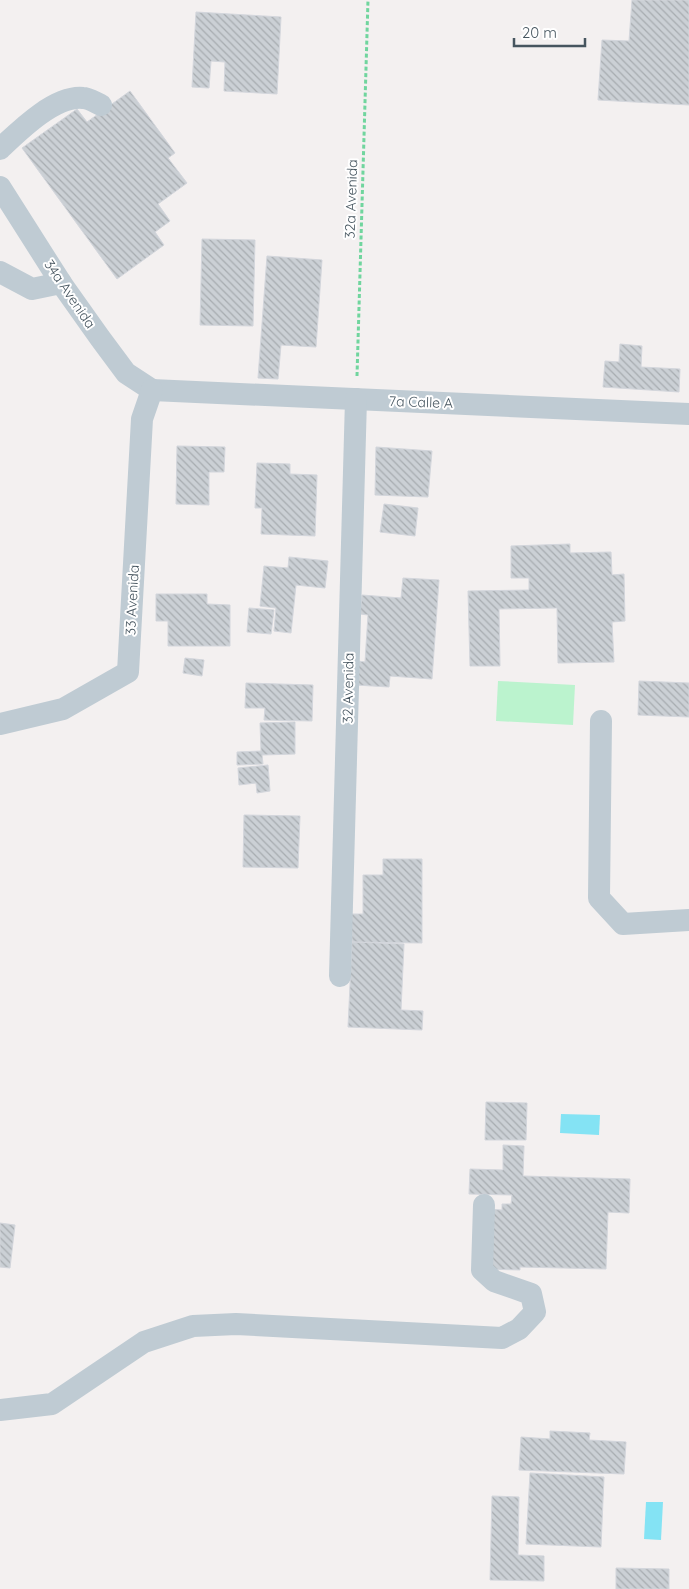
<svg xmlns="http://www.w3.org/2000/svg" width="689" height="1589" font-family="Quicksand,sans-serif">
<defs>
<pattern id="building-back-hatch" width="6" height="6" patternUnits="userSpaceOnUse" patternTransform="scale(1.25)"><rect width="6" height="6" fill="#cbd0d5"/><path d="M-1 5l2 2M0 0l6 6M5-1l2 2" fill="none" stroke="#a7acb0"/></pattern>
</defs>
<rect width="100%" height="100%" fill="#f3f0f0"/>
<!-- grass -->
<polygon fill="#bbf3ce" points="498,681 575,685 573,725 496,721"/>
<!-- water -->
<g fill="#84e3f4">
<polygon points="561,1114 600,1115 599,1135 560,1133"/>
<polygon points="646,1502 663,1502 661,1540 644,1539"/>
</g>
<!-- building -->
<g fill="url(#building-back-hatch)" stroke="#d3d6dc">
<polygon points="632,0 689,0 689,105 598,100 602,40 629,41"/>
<polygon points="196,12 281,17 277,94 224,91 225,62 211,61 209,88 192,87"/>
<polygon points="130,91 175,153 168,158 187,183 158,204 170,221 155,232 164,245 117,279 22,148 77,109 87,122"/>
<polygon points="202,239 255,240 253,326 200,325"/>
<polygon points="267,256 322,260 316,347 281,345 278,379 258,378"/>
<polygon points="620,344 642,346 641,367 680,369 679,392 603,387 605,361 619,362"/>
<polygon points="177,446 225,447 224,472 209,472 209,505 176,504"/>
<polygon points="376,447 432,451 428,497 375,495"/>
<polygon points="257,463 290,464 290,474 317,475 315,536 261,534 262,508 255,508"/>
<polygon points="384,504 418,508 415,536 380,532"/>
<polygon points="570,544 570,553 611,552 612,575 624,574 625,621 612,622 614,662 558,663 557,608 499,609 500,666 470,666 468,591 529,590 529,578 511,578 511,546"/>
<polygon points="289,557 328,561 325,588 296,585 291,633 274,631 276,608 260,606 264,566 288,568"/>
<polygon points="403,578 439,580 432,679 390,676 389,687 356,685 358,661 365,662 368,615 360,614 362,595 401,598"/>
<polygon points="156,594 207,594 207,604 230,605 230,646 168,646 168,621 156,621"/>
<polygon points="249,608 274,610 271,634 247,632"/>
<polygon points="185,658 204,660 202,676 183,673"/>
<polygon points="639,681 689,683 689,717 638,715"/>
<polygon points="246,683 313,685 312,721 264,720 265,708 245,708"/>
<polygon points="295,722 295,754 262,755 263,764 237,765 237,752 261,751 260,723"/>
<polygon points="268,765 270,791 257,793 256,783 239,785 238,768"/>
<polygon points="244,815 300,816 298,868 243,867"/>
<polygon points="383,859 422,859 422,943 352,942 351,914 363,914 363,875 383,875"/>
<polygon points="352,942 404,944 401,1010 423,1011 422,1030 348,1027"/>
<polygon points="486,1102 527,1103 526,1140 485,1140"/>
<polygon points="503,1145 524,1146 523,1176 630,1179 629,1213 608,1212 606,1269 520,1267 520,1270 484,1269 486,1209 502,1210 502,1204 511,1204 512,1195 469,1194 470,1169 503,1170"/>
<polygon points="0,1223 15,1225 10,1268 0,1267"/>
<polygon points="550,1431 590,1433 589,1440 626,1442 624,1474 519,1470 521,1437 550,1439"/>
<polygon points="530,1473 604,1477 601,1547 526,1544"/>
<polygon points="492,1496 519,1497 518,1555 544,1556 544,1581 490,1580"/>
<polygon points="616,1568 669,1569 669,1589 616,1589"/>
</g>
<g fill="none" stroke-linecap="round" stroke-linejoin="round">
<!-- path -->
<polyline stroke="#70d59e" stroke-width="3" stroke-dasharray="4 2.5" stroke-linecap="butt" points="357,376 368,0"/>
<!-- minor -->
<g stroke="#bfcbd3" stroke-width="22">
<path d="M0,149C19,131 55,95 83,98C89,98 96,103 101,105"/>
<polyline points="0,187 61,283 100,338 126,373 152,390"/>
<polyline points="0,272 32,289 61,283"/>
<polyline points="152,390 689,414"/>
<polyline points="601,721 599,898 623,924 689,920"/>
<polyline points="0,724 63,709 128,672 142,419 152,390"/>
<polyline points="340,976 356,399"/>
<polyline points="0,1410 52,1404 144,1342 193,1326 236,1324 502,1338 519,1329 535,1312 531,1294 494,1281 482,1270 484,1205"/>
</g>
</g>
<g text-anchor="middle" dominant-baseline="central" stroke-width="4" stroke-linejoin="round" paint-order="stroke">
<!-- street labels -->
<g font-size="14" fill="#46555f" stroke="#fff">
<text transform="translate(351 199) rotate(-88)">32a Avenida</text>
<text transform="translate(70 294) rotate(56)">34a Avenida</text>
<text transform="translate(421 402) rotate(2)">7a Calle A</text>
<text transform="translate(132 600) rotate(-87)">33 Avenida</text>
<text transform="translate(348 688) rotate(-89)">32 Avenida</text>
</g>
</g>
<!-- scale -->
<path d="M514 38v8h71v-8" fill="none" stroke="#46555f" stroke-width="2.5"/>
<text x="522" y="38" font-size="15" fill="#46555f" stroke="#ffffff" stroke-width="4" paint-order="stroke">20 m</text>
</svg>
